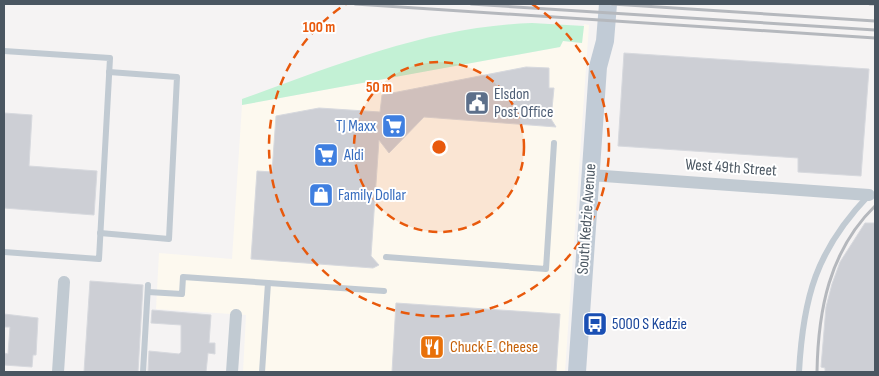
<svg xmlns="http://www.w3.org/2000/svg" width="879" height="376" font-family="'Sofia Sans Condensed',sans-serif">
<rect width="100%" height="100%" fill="#f5f3f3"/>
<!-- commercial -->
<polygon fill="#fdf9ef" points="584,24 589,25 565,372 243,372 246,315 156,309 159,253 232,259 242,105 560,47 563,41 582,43"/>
<!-- green -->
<path fill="#c3f1d5" d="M532,23L584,26L582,43L563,41L560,47L242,105V99C336,65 431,26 532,23Z"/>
<!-- building -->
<g fill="#cdcfd5" stroke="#d7d9de">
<polygon points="624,53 869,69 861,176 798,172 798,158 618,146"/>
<polygon points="526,67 549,68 549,88 554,88 551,119 556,127 424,117 389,153 379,140 371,256 379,265 373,268 251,259 257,171 272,172 276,116 319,108 380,112 382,95"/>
<polygon points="4,113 32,115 29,166 97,171 94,215 4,208"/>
<polygon points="865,223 875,223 875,372 825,372 825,368 821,367 826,307 832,284 840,262"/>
<polygon points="90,281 143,285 138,372 84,372"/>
<polygon points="396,303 560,314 556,372 392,372"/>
<polygon points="152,310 211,315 209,343 215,343 215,354 208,353 206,372 148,372 149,351 179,354 181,352 181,325 151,323"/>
<polygon points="4,314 38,318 36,355 33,355 32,367 4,365 4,353 8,354 10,327 4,327"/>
</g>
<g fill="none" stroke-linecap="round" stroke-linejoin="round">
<!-- lane -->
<g stroke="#c1cad2" stroke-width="6">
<polyline points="4,51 110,58 99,259 4,252"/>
<polyline points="100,233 169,239 177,77 109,72"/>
<polyline points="386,257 546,269 554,143"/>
<polyline points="148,292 182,294 183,277 384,291"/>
<polyline points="143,372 148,285"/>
<polyline points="262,372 268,283"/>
<path d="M799,372C803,298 816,250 869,195H875"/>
</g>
<!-- street -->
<g stroke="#c1cad2" stroke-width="12">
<polyline points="590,175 869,195"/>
<polyline points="58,372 64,282"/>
<polyline points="232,372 236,315"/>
</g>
<!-- secondary -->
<polyline stroke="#c1cbd6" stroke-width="18" points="577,372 598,67 605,41 608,4"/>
<!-- rail -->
<g stroke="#b5b8bd" stroke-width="3">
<polyline points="355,4 875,38"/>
<polyline points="471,4 875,30"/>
<polyline points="612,4 875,21"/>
<polyline points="870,4 875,4"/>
<path d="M817,372C818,311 829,251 875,206"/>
</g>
</g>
<!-- distance rings -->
<circle cx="439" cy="147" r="85" fill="#e8590c" fill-opacity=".12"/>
<g fill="none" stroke="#e8590c" stroke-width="2.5" stroke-dasharray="9 6">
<circle cx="439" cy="147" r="85"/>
<path d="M532 4A170 170 0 1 1 346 4"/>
</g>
<!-- icons -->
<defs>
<symbol id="civic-square" viewBox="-11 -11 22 22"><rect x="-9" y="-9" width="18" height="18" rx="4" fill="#5c6f8a" stroke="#fff"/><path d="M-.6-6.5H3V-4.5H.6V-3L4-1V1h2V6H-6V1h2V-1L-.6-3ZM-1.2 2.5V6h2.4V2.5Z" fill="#fff"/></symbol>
<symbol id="supermarket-square" viewBox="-11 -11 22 22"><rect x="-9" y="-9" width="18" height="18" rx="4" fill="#3f7fe0" stroke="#fff"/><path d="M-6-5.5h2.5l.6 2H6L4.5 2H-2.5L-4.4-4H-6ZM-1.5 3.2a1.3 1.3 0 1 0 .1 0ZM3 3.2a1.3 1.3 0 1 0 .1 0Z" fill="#fff"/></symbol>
<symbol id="shop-square" viewBox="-11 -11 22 22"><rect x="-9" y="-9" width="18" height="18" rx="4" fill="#3f7fe0" stroke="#fff"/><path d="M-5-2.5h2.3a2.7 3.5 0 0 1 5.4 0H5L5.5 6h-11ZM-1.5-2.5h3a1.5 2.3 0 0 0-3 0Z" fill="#fff"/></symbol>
<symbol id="bus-square" viewBox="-11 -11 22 22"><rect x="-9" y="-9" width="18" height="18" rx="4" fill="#1a4fb4" stroke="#fff"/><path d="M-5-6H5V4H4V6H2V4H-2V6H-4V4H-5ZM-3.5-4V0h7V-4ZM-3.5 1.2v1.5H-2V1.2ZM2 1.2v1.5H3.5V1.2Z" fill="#fff"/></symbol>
<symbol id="restaurant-square" viewBox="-11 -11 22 22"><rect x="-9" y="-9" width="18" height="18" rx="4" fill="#e8710a" stroke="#fff"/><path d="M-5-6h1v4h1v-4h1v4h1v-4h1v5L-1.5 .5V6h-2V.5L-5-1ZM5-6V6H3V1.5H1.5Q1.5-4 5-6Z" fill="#fff"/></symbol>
</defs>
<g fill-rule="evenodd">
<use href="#civic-square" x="463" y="89" width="28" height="28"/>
<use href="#supermarket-square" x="380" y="112" width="28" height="28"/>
<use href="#supermarket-square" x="312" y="141" width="28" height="28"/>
<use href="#shop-square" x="307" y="181" width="28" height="28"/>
<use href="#bus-square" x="581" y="310" width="28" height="28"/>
<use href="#restaurant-square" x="418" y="333" width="28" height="28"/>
</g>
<g text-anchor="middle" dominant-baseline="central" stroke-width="4" stroke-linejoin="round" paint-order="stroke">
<!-- service labels -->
<g font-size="16" fill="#4e5e75" stroke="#fff" text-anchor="start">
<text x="494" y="94">Elsdon<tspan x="494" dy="18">Post Office</tspan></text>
</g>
<!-- shop labels -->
<g font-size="16" fill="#366cbe" stroke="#fff" text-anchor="start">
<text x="376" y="126" text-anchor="end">TJ Maxx</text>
<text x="344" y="155">Aldi</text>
<text x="338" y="195">Family Dollar</text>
</g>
<!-- street labels -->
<g font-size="16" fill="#4a5661" stroke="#fff">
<text transform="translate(731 168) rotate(4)">West 49th Street</text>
<text transform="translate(587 219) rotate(-86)">South Kedzie Avenue</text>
</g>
<!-- transit labels -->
<g font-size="16" fill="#164399" stroke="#fff" text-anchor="start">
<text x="612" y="324">5000 S Kedzie</text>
</g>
<!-- food labels -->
<g font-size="16" fill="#c56008" stroke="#fff" text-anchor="start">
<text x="450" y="347">Chuck E. Cheese</text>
</g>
</g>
<circle cx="439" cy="147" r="8" fill="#e8590c" stroke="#fff" stroke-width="2.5"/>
<g font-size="15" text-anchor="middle" font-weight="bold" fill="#e8590c" stroke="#fff" stroke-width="4" stroke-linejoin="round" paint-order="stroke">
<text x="319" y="32">100 m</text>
<text x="379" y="92">50 m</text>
</g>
<!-- border -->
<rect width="879" height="376" fill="none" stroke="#4a5661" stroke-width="10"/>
</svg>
